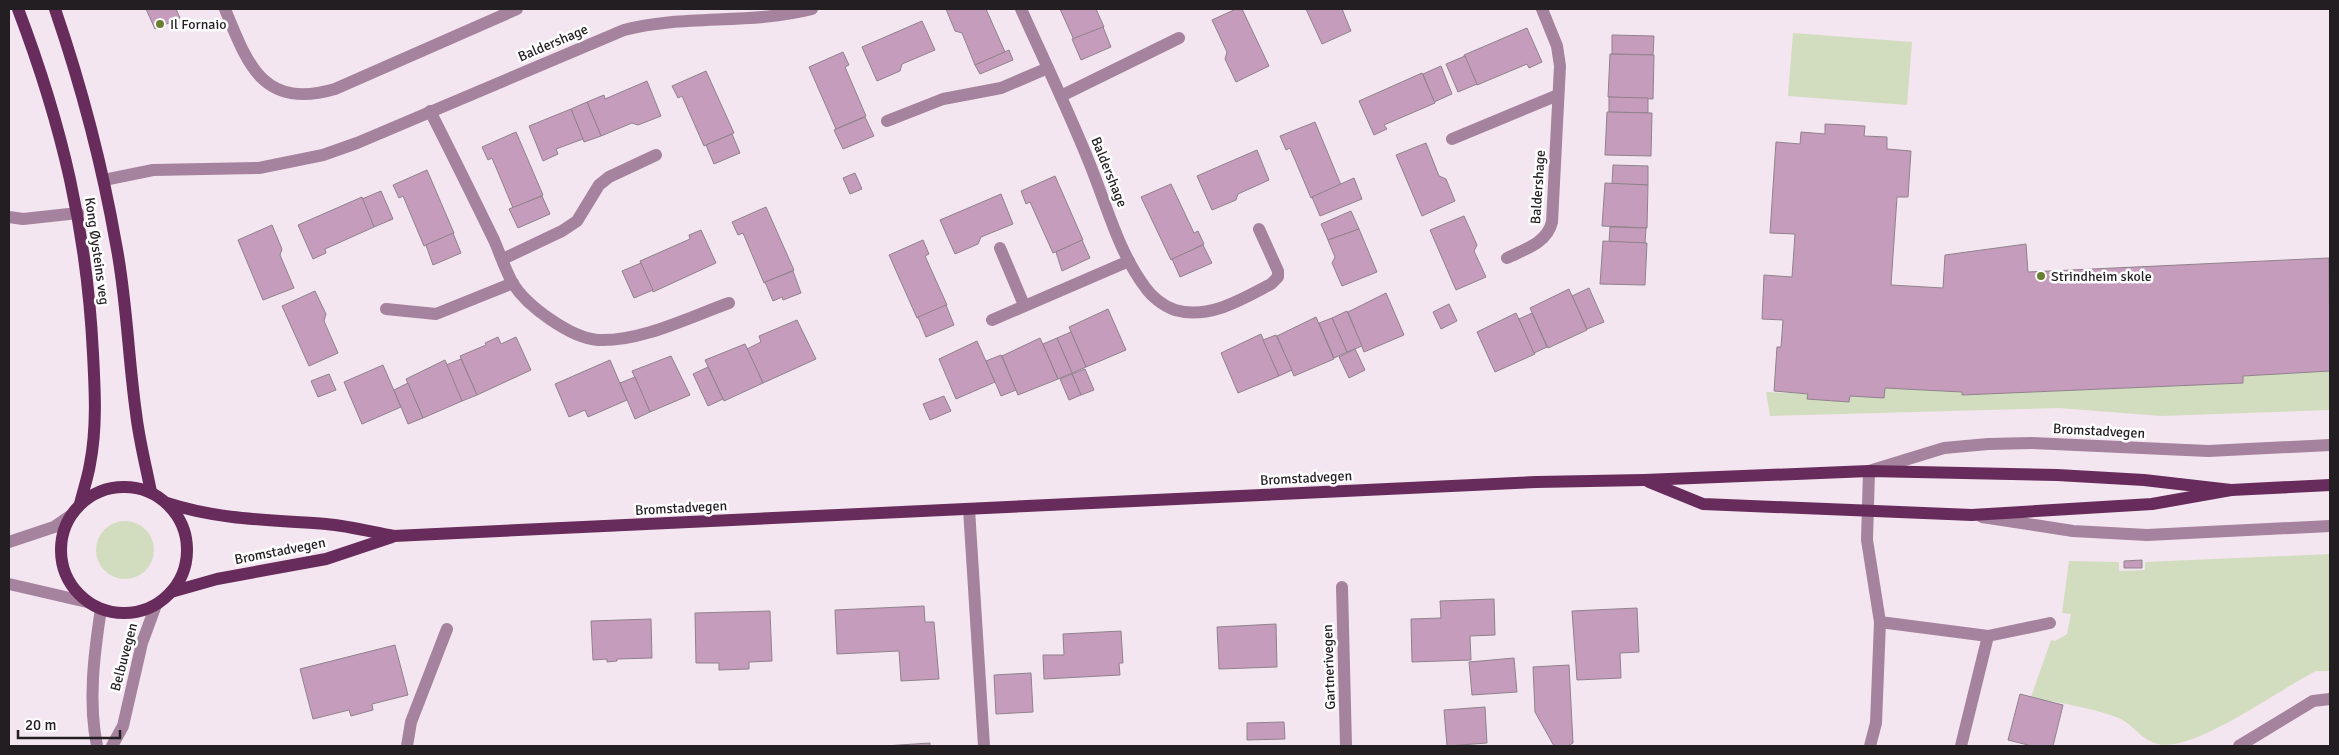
<svg xmlns="http://www.w3.org/2000/svg" width="2339" height="755" font-family="Signika,sans-serif">
<rect width="100%" height="100%" fill="#f4e6f0"/>
<!-- green -->
<g fill="#d2dcbe">
<polygon points="1793,33 1912,42 1907,105 1788,96"/>
<polygon points="2330,371 2330,410 2161,416 2059,408 1770,416 1766,392 1808,394 1808,399 1849,402 1850,396 1885,388 1962,392 1962,395 2243,383 2243,376"/>
<circle cx="125" cy="550" r="29"/>
<path d="M2330,554V671H2316C2281,688 2193,753 2158,744C2141,739 2137,729 2124,721C2107,710 2053,702 2031,697L2051,640L2055,641L2067,634L2071,614L2062,613L2069,561L2119,562V571L2145,570V562Z"/>
</g>
<!-- building -->
<g fill="#c69cbc" stroke="#8f828c">
<polygon points="146,9 176,9 180,18 155,29"/>
<polygon points="946,9 986,9 1005,52 975,65 962,33 955,31"/>
<polygon points="1060,9 1096,9 1104,27 1074,40"/>
<polygon points="1236,9 1242,9 1269,66 1236,82 1225,59 1227,52 1212,20"/>
<polygon points="1306,9 1342,9 1351,31 1322,44"/>
<polygon points="922,21 935,50 902,64 900,71 877,81 862,47"/>
<polygon points="1103,27 1111,47 1081,60 1072,39"/>
<polygon points="1527,28 1542,62 1529,68 1527,64 1477,85 1464,55"/>
<polygon points="1612,35 1654,36 1653,55 1612,54"/>
<polygon points="1009,50 1013,60 980,74 975,65"/>
<polygon points="843,52 849,65 845,67 866,116 836,129 809,67"/>
<polygon points="1610,54 1654,55 1653,99 1608,97"/>
<polygon points="1465,56 1477,84 1458,92 1446,64"/>
<polygon points="1441,66 1452,94 1434,102 1423,74"/>
<polygon points="706,71 734,133 704,146 682,96 678,98 672,86"/>
<polygon points="1422,73 1435,103 1384,125 1387,129 1374,135 1359,101"/>
<polygon points="647,81 661,116 638,125 632,123 601,136 587,102 604,95 605,99"/>
<polygon points="1609,97 1648,98 1648,113 1609,112"/>
<polygon points="587,102 601,136 584,142 571,109"/>
<polygon points="571,109 583,139 556,149 558,154 543,161 529,126"/>
<polygon points="1607,112 1652,113 1651,156 1605,155"/>
<polygon points="865,117 874,136 843,149 834,130"/>
<polygon points="1315,122 1341,185 1311,198 1290,148 1286,150 1280,136"/>
<polygon points="1825,124 1865,126 1864,136 1887,137 1887,149 1911,151 1908,197 1897,197 1891,285 1943,288 1945,255 2026,244 2028,272 2329,258 2330,371 2243,376 2243,383 1962,395 1962,392 1885,388 1884,398 1850,396 1849,402 1807,399 1808,394 1774,391 1777,347 1781,347 1783,320 1762,319 1764,275 1792,277 1795,234 1770,233 1776,142 1800,144 1801,132 1825,134"/>
<polygon points="516,132 543,195 513,208 492,158 488,160 482,147"/>
<polygon points="732,134 740,153 714,164 706,145"/>
<polygon points="1426,143 1439,176 1446,179 1455,201 1422,216 1396,155"/>
<polygon points="1257,150 1269,180 1238,194 1236,200 1212,210 1197,176"/>
<polygon points="1613,165 1648,166 1648,185 1612,184"/>
<polygon points="427,170 454,233 424,246 403,196 399,198 393,185"/>
<polygon points="855,173 862,189 850,194 843,178"/>
<polygon points="1055,176 1083,240 1053,253 1030,202 1026,204 1021,191"/>
<polygon points="1354,178 1362,199 1320,216 1312,197"/>
<polygon points="1605,183 1648,185 1647,228 1602,226"/>
<polygon points="1171,184 1194,233 1198,231 1204,244 1171,260 1141,197"/>
<polygon points="381,191 393,219 374,227 362,199"/>
<polygon points="1001,194 1013,224 981,237 978,244 955,254 940,220"/>
<polygon points="542,196 550,214 518,228 509,209"/>
<polygon points="362,197 374,227 325,249 326,253 313,259 298,225"/>
<polygon points="766,207 794,270 764,283 743,233 738,235 732,222"/>
<polygon points="1351,211 1359,229 1328,240 1321,224"/>
<polygon points="1464,216 1477,245 1474,251 1486,277 1456,290 1430,230"/>
<polygon points="272,225 282,249 280,255 294,288 263,300 238,240"/>
<polygon points="1610,227 1646,228 1645,243 1609,242"/>
<polygon points="1359,229 1377,272 1342,286 1332,263 1335,257 1328,240"/>
<polygon points="701,230 716,263 653,292 640,261 690,239 689,235"/>
<polygon points="453,233 461,253 433,265 426,245"/>
<polygon points="923,240 929,254 925,256 947,305 917,318 889,255"/>
<polygon points="1082,240 1090,258 1062,271 1056,252"/>
<polygon points="1603,241 1647,243 1645,285 1600,284"/>
<polygon points="1203,245 1212,263 1180,277 1172,259"/>
<polygon points="641,263 653,290 634,298 622,271"/>
<polygon points="793,271 801,293 783,300 782,297 773,301 765,282"/>
<polygon points="1589,288 1604,322 1587,329 1572,296"/>
<polygon points="1569,289 1587,330 1548,348 1530,308"/>
<polygon points="315,291 326,314 324,321 338,353 309,366 282,306"/>
<polygon points="1386,293 1404,335 1364,352 1348,312"/>
<polygon points="1449,304 1457,321 1441,329 1433,312"/>
<polygon points="946,305 954,325 926,337 918,317"/>
<polygon points="1108,309 1126,350 1086,367 1069,327"/>
<polygon points="1347,311 1362,346 1347,352 1332,318"/>
<polygon points="1516,313 1535,354 1495,372 1477,332"/>
<polygon points="1532,313 1547,347 1534,353 1519,319"/>
<polygon points="1316,317 1334,359 1294,376 1277,336"/>
<polygon points="1332,318 1347,352 1334,358 1319,323"/>
<polygon points="797,320 816,359 763,383 747,349 761,342 759,336"/>
<polygon points="1071,332 1086,367 1072,373 1057,338"/>
<polygon points="1261,334 1279,376 1238,393 1221,353"/>
<polygon points="1276,335 1292,370 1279,376 1263,340"/>
<polygon points="498,337 501,344 516,337 531,370 477,395 460,356 486,345 485,343"/>
<polygon points="1040,338 1058,379 1018,395 1002,356"/>
<polygon points="1057,338 1072,373 1058,379 1043,344"/>
<polygon points="977,341 995,382 956,399 939,359"/>
<polygon points="745,344 763,383 724,401 705,360"/>
<polygon points="1355,349 1365,370 1349,378 1339,357"/>
<polygon points="1001,355 1016,390 1001,396 986,361"/>
<polygon points="671,356 690,395 650,412 632,371"/>
<polygon points="461,359 477,395 462,401 446,365"/>
<polygon points="445,360 462,401 423,418 406,379"/>
<polygon points="610,360 627,400 588,417 585,410 569,417 555,384"/>
<polygon points="383,365 401,407 362,424 344,382"/>
<polygon points="708,367 723,399 708,406 693,374"/>
<polygon points="1085,369 1094,390 1081,395 1072,374"/>
<polygon points="329,374 336,390 318,397 311,381"/>
<polygon points="1072,374 1081,395 1069,400 1060,379"/>
<polygon points="635,377 650,412 635,419 620,383"/>
<polygon points="408,383 423,418 408,424 394,390"/>
<polygon points="944,396 951,411 930,420 923,404"/>
<polygon points="2142,560 2142,568 2124,568 2124,561"/>
<polygon points="1494,599 1495,635 1470,636 1471,660 1412,662 1411,619 1441,618 1440,601"/>
<polygon points="924,606 925,622 934,622 939,679 901,681 899,651 837,654 835,610"/>
<polygon points="1637,608 1639,652 1620,653 1621,678 1577,680 1572,611"/>
<polygon points="770,611 772,661 749,662 749,669 719,670 719,663 696,663 695,613"/>
<polygon points="651,619 652,658 617,659 617,661 607,662 607,659 593,660 591,621"/>
<polygon points="1276,624 1277,667 1219,669 1217,627"/>
<polygon points="1121,631 1123,663 1119,663 1120,675 1044,679 1043,655 1064,655 1063,634"/>
<polygon points="395,645 408,695 372,704 373,710 351,716 349,710 313,719 300,669"/>
<polygon points="1514,658 1517,692 1472,695 1469,662"/>
<polygon points="1569,665 1573,743 1568,746 1554,746 1535,712 1533,667"/>
<polygon points="1031,673 1033,712 996,714 994,675"/>
<polygon points="2020,694 2063,705 2053,746 2032,746 2008,740"/>
<polygon points="1485,707 1487,743 1447,746 1444,710"/>
<polygon points="1284,722 1285,739 1247,740 1247,723"/>
<polygon points="930,743 930,746 884,746"/>
</g>
<g fill="none" stroke-linecap="round" stroke-linejoin="round">
<!-- minor -->
<g stroke="#a5829d" stroke-width="12">
<path d="M225,9C248,65 263,110 335,89L517,9"/>
<path d="M1021,9C1044,60 1068,110 1089,162C1106,203 1118,251 1145,287C1151,296 1163,306 1175,310C1209,320 1242,299 1271,284L1278,277V271L1259,229"/>
<polyline points="1061,96 1179,38"/>
<path d="M430,111C452,154 473,197 494,240C500,254 505,269 512,282C526,306 571,338 598,340C640,342 690,317 729,303"/>
<polyline points="887,121 943,99 1001,88 1048,68"/>
<polyline points="1452,139 1558,95"/>
<path d="M104,180L153,170L259,168L323,155L357,143L624,30C685,14 750,25 812,9"/>
<polyline points="9,217 23,219 78,213"/>
<polyline points="1000,248 1024,305"/>
<path d="M1507,258C1525,249 1547,243 1552,222L1560,66L1557,46L1542,9"/>
<polyline points="503,259 562,231 577,221 599,185 609,177 656,155"/>
<polyline points="386,309 436,314 513,283"/>
<polyline points="992,320 1129,261"/>
<polyline points="969,509 984,746"/>
<polyline points="1982,517 2073,531 2147,535 2330,526"/>
<polyline points="9,542 54,527 70,516"/>
<polyline points="9,584 87,602"/>
<polyline points="1342,587 1346,746"/>
<polyline points="2050,623 1988,636 1880,622 1867,540 1869,471 1944,448 1988,444 2032,443 2208,451 2330,445"/>
<path d="M97,746C88,702 94,654 101,609"/>
<polyline points="112,746 123,726 142,643 156,605"/>
<polyline points="407,746 411,722 447,629"/>
<polyline points="1870,746 1876,723 1880,622"/>
<polyline points="1961,746 1988,636"/>
<polyline points="2239,746 2313,701 2330,699"/>
</g>
<!-- major -->
<g stroke="#672c5c" stroke-width="12">
<path d="M18,9C62,125 87,230 93,354C95,391 97,428 90,464C88,477 83,491 80,504"/>
<path d="M55,9C81,85 102,164 116,244C127,300 128,357 136,413C139,440 146,466 151,492"/>
<polyline points="1649,482 1703,504 1972,515 2152,504 2231,490 2330,485"/>
<circle cx="124" cy="550" r="63"/>
<path d="M167,503C219,520 272,520 326,524C349,526 372,532 394,536L1536,482L1644,480L1869,471L2057,475L2144,480L2231,490"/>
<polyline points="171,592 217,579 326,559 392,537"/>
</g>
</g>
<!-- markers -->
<g fill="#6a7f30" stroke="#fff" stroke-width="2">
<circle cx="160" cy="24" r="5"/>
<circle cx="2041" cy="276" r="5"/>
</g>
<g text-anchor="middle" dominant-baseline="central" stroke-width="5" stroke-linejoin="round" paint-order="stroke">
<!-- poi labels -->
<g font-size="14" fill="#231e22" stroke="#fff" text-anchor="start">
<text x="170" y="24">Il Fornaio</text>
<text x="2051" y="276">Strindheim skole</text>
</g>
<!-- street labels -->
<g font-size="14" fill="#231e22" stroke="#fff">
<text transform="translate(553 43) rotate(-23)">Baldershage</text>
<text transform="translate(1109 172) rotate(68)">Baldershage</text>
<text transform="translate(1538 187) rotate(-86)">Baldershage</text>
<text transform="translate(97 251) rotate(82)">Kong Øysteins veg</text>
<text transform="translate(2099 431) rotate(3)">Bromstadvegen</text>
<text transform="translate(1306 478) rotate(-3)">Bromstadvegen</text>
<text transform="translate(681 508) rotate(-3)">Bromstadvegen</text>
<text transform="translate(280 551) rotate(-11)">Bromstadvegen</text>
<text transform="translate(124 657) rotate(-75)">Belbuvegen</text>
<text transform="translate(1329 667) rotate(-92)">Gartnerivegen</text>
</g>
</g>
<!-- border -->
<rect width="2339" height="755" fill="none" stroke="#231e22" stroke-width="20"/>
<!-- scale -->
<path d="M18 730v8h102v-8" fill="none" stroke="#231e22" stroke-width="2.5"/>
<text x="25" y="730" font-size="15" fill="#231e22" stroke="#ffffff" stroke-width="4" paint-order="stroke">20 m</text>
</svg>
